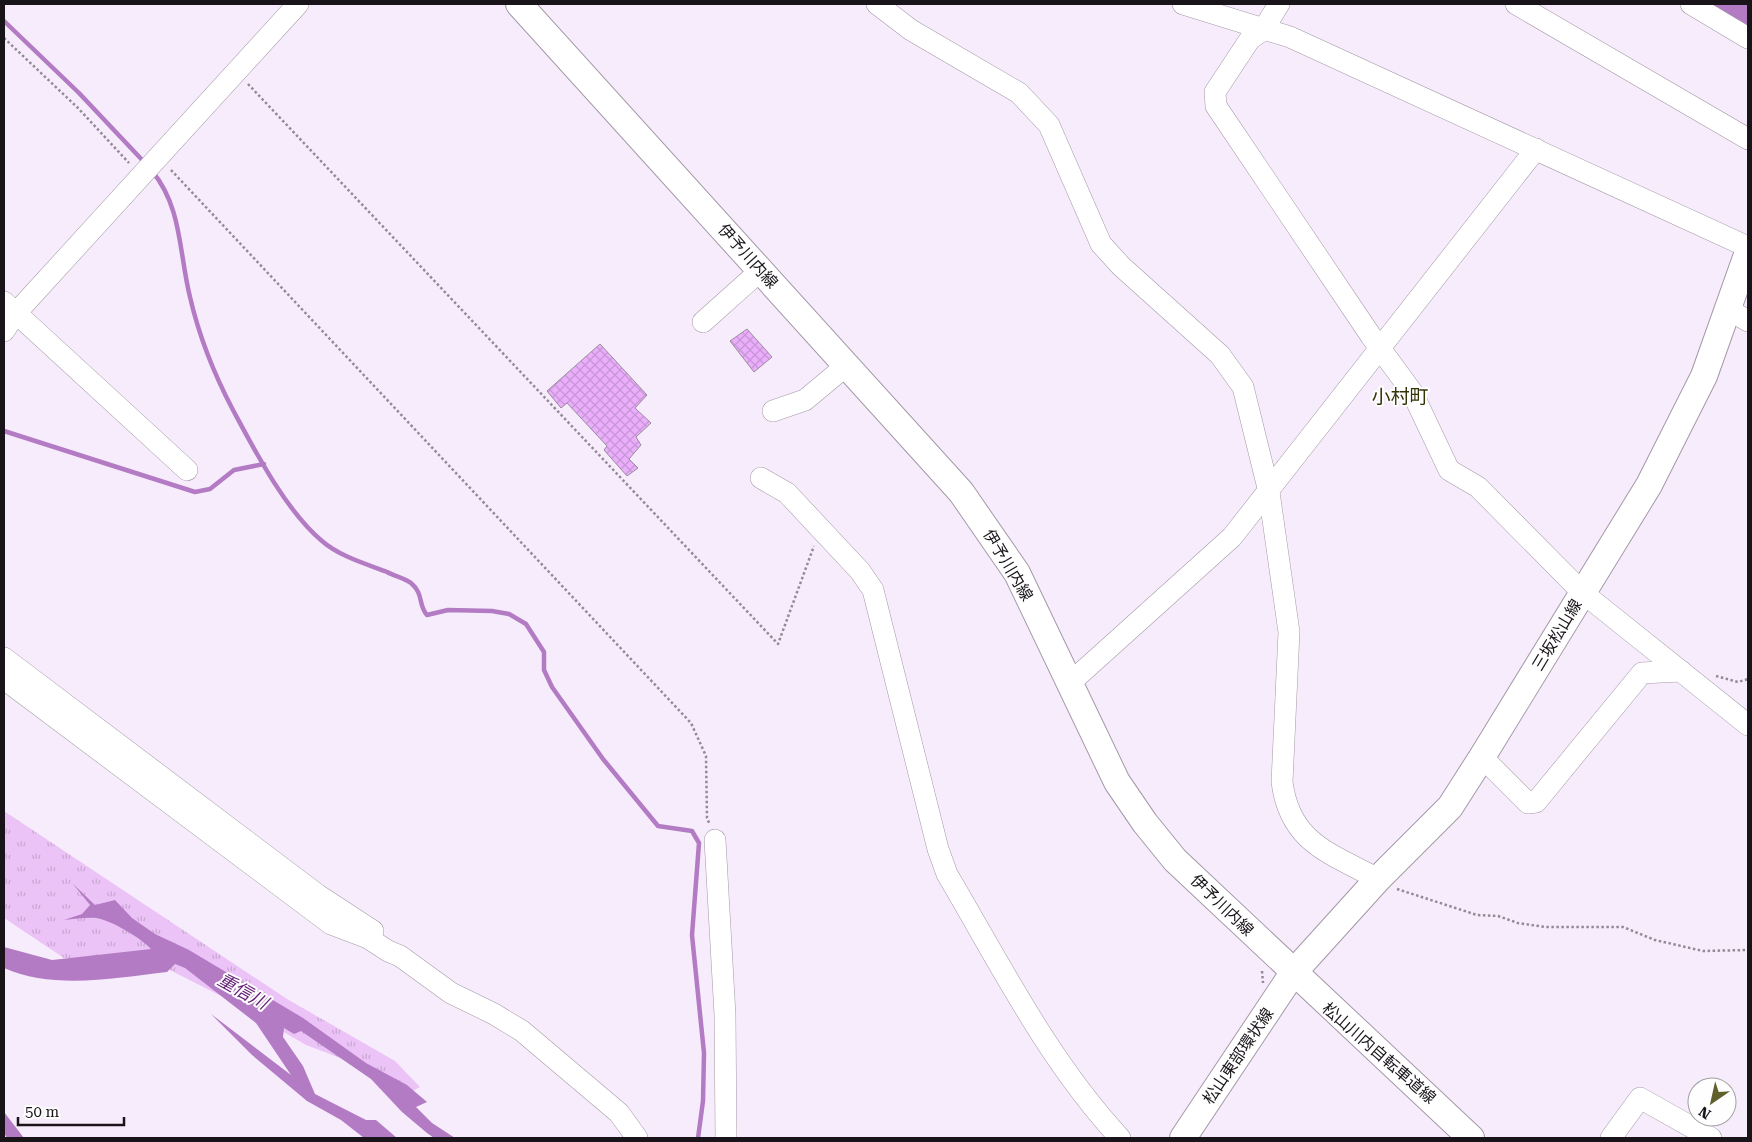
<svg xmlns="http://www.w3.org/2000/svg" width="1752" height="1142" font-family="'Roboto Serif','Noto Sans JP',serif">
<defs>
<pattern id="grass-tufts" width="24" height="20" patternUnits="userSpaceOnUse" patternTransform="scale(1.25)"><rect width="24" height="20" fill="#ebc3f7"/><path d="M3 7l-1-3M5 7V3M7 7l1-3M15 17l-1-3M17 17v-4M19 17l1-3" fill="none" stroke="#c9a7d3"/></pattern>
<pattern id="building-cross-hatch" width="8" height="8" patternUnits="userSpaceOnUse" patternTransform="scale(1.25)"><rect width="8" height="8" fill="#eaaefb"/><path d="M0 0l8 8M0 8l8-8" fill="none" stroke="#c895d7"/></pattern>
</defs>
<rect width="100%" height="100%" fill="#f7ecfb"/>
<!-- grass -->
<polygon fill="url(#grass-tufts)" points="4,811 287,999 395,1061 420,1087 409,1093 393,1078 306,1045 229,1000 164,967 110,959 64,958 4,918"/>
<!-- water -->
<g fill="#b37bc4">
<path d="M73,884L95,905L115,900L132,918L155,934L189,950L303,1018L366,1063L407,1085L427,1102L416,1107L432,1123L455,1138H434L427,1133L402,1112L371,1079L301,1031L294,1034L284,1028L283,1037L303,1066L315,1094L366,1120H376L397,1138H364L341,1120L307,1101L252,1055L211,1014L291,1075L256,1023L185,968L175,964L167,972C116,978 53,990 4,968V947L52,960L151,949C141,938 111,920 96,918C86,917 75,919 64,920L82,914L90,905Z"/>
<polygon points="4,1112 24,1138 7,1138 4,1133"/>
</g>
<g fill="none" stroke-linecap="round" stroke-linejoin="round">
<!-- stream -->
<g stroke="#b37bc4" stroke-width="4.5">
<polyline points="4,21 79,93 145,163"/>
<path d="M152,171C182,207 179,253 190,297C199,336 214,374 233,410C255,451 286,511 322,541C339,556 366,564 387,572C394,576 405,578 411,583C424,594 418,605 427,615L448,610L492,611L509,614L526,624L544,652V670L552,687L603,759L658,826L692,831L699,843L692,935L704,1053L703,1101L698,1138"/>
<polyline points="4,431 195,492 210,489 234,470 264,464"/>
</g>
<!-- river -->
<polyline stroke="#b37bc4" stroke-width="25" points="1721,4 1748,19"/>
</g>
<!-- building -->
<g fill="url(#building-cross-hatch)" stroke="#988e9b">
<polygon points="747,329 772,357 754,372 730,341"/>
<polygon points="600,344 647,395 635,408 651,423 636,437 641,445 629,459 638,468 627,476 604,450 607,446 567,403 561,408 547,391"/>
</g>
<g fill="none" stroke-linecap="round" stroke-linejoin="round">
<defs>
<g id="minor">
<path d="M877,4L911,30L1019,93L1049,125L1101,244L1121,266L1220,355L1243,387L1269,492L1289,632L1282,782C1290,843 1330,853 1378,879"/>
<polyline points="1183,4 1290,37 1748,247"/>
<polyline points="1279,4 1263,30 1250,39 1215,92 1216,106 1371,336 1412,392 1449,470 1478,487 1583,593 1748,725"/>
<polyline points="1516,4 1748,139"/>
<polyline points="1691,4 1748,38"/>
<polyline points="4,302 187,470"/>
<polyline points="1728,309 1748,321"/>
<polyline points="703,322 761,270"/>
<polyline points="4,331 16,313 298,4"/>
<polyline points="773,411 805,400 847,365"/>
<path d="M761,478L787,493L860,571L873,590L938,849L947,874C1000,964 1048,1060 1120,1138"/>
<polyline points="4,658 318,895 373,931"/>
<polyline points="4,679 331,924 368,938 388,951 400,956 451,993 494,1014 522,1031 619,1113 637,1138"/>
<polyline points="1071,682 1232,537 1536,149"/>
<polyline points="1482,757 1528,803 1536,802 1642,673 1681,671"/>
<polyline points="715,840 725,1015 726,1138"/>
<polyline points="1611,1138 1640,1098 1711,1138"/>
</g>
<g id="major">
<polyline points="519,4 961,492 1017,573 1117,782 1145,823 1175,860 1471,1138"/>
<polyline points="1183,1138 1293,973 1378,879 1450,807 1482,757 1649,485 1704,376 1748,252"/>
</g>
</defs>
<!-- minor casing -->
<use href="#minor" stroke="#a499a7" stroke-width="22"/>
<!-- major casing -->
<use href="#major" stroke="#a499a7" stroke-width="28"/>
<!-- path -->
<g stroke="#928a95" stroke-width="2.5" stroke-dasharray="2.5 2.5" stroke-linecap="butt">
<polyline points="4,38 78,108 129,163"/>
<polyline points="248,84 778,644 814,546"/>
<polyline points="171,170 691,723 706,756 707,818 710,825"/>
<polyline points="1716,676 1738,682 1748,679"/>
<polyline points="1397,889 1477,915 1498,916 1518,923 1545,927 1623,927 1655,940 1703,951 1748,950"/>
<polyline points="1262,971 1263,983"/>
</g>
<!-- minor -->
<use href="#minor" stroke="#fff" stroke-width="21"/>
<!-- major -->
<use href="#major" stroke="#fff" stroke-width="26"/>
</g>
<g text-anchor="middle" dominant-baseline="central" stroke-width="4" stroke-linejoin="round" paint-order="stroke">
<!-- street labels -->
<g font-size="16" fill="#181419" stroke="#fefefe">
<text transform="translate(748 256) rotate(48)">伊予川内線</text>
<text transform="translate(1008 565) rotate(59)">伊予川内線</text>
<text transform="translate(1557 635) rotate(-59)">三坂松山線</text>
<text transform="translate(1222 905) rotate(44)">伊予川内線</text>
<text transform="translate(1379 1053) rotate(41)">松山川内自転車道線</text>
<text transform="translate(1238 1056) rotate(-56)">松山東部環状線</text>
</g>
<!-- water labels -->
<g font-size="18" font-style="italic" fill="#621c75" stroke="#fefefe">
<text transform="translate(243 991) rotate(29)">重信川</text>
</g>
<!-- quarter labels -->
<g font-size="19" fill="#343308" stroke="#fefefe">
<text x="1400" y="396">小村町</text>
</g>
</g>
<!-- border -->
<rect width="1752" height="1142" fill="none" stroke="#181419" stroke-width="10"/>
<!-- north arrow -->
<g transform="translate(1712 1102) rotate(214)"><circle r="24" fill="#fefefe" stroke="#a2a0a2"/>
<path d="M0-4L9 19L0 12L-9 19Z" fill="#60602c"/>
<text y="-8" font-size="14" font-weight="bold" text-anchor="middle" fill="#181419">N</text>
</g>
<!-- scale -->
<path d="M18 1117v8h106v-8" fill="none" stroke="#181419" stroke-width="2.5"/>
<text x="25" y="1117" font-size="15" fill="#181419" stroke="#fefefe" stroke-width="4" paint-order="stroke">50 m</text>
</svg>
